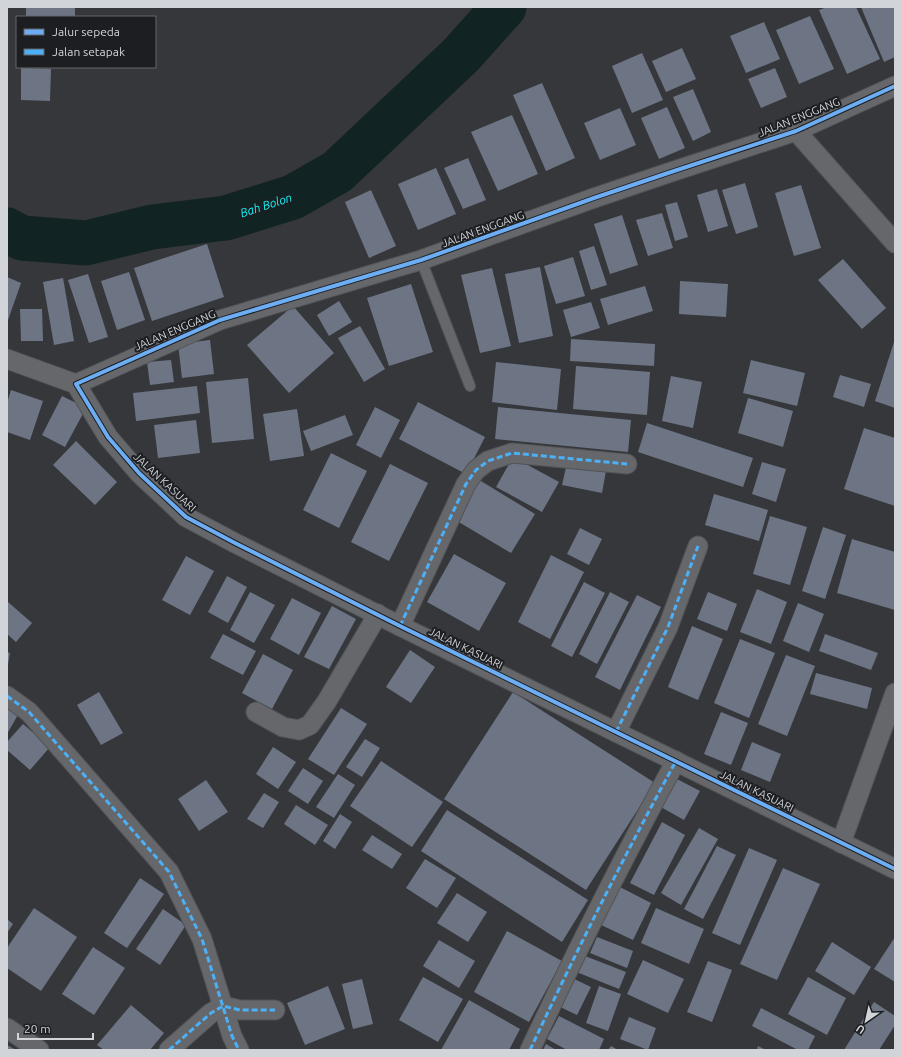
<svg xmlns="http://www.w3.org/2000/svg" width="902" height="1057" font-family="Ubuntu,sans-serif">
<rect width="100%" height="100%" fill="#35373b"/>
<g fill="none" stroke-linecap="round" stroke-linejoin="round">
<!-- river -->
<polyline stroke="#122323" stroke-width="45" points="7,230 22,238 86,243 152,227 226,218 293,197 337,172 461,55 504,7"/>
</g>
<!-- building -->
<g fill="#6d7585">
<rect x="26" y="7" width="49" height="10"/>
<polygon points="827,7 856,7 880,59 847,74 819,10"/>
<polygon points="861,7 895,7 895,57 884,62"/>
<polygon points="810,16 834,69 799,84 776,30"/>
<polygon points="764,22 780,59 746,73 730,36"/>
<polygon points="682,48 696,79 666,92 652,61"/>
<polygon points="642,53 663,100 632,113 612,66"/>
<polygon points="21,68 51,69 50,101 21,100"/>
<polygon points="775,68 787,97 761,108 748,79"/>
<polygon points="542,83 575,158 546,171 513,95"/>
<polygon points="693,89 711,132 693,141 673,97"/>
<polygon points="667,107 685,148 659,159 641,118"/>
<polygon points="620,108 636,145 600,160 584,123"/>
<polygon points="512,115 538,174 498,191 471,132"/>
<polygon points="468,158 486,200 463,209 444,168"/>
<polygon points="436,168 456,214 418,230 398,184"/>
<polygon points="745,183 758,227 736,234 722,190"/>
<polygon points="801,185 821,248 794,256 775,193"/>
<polygon points="717,189 728,226 708,232 697,195"/>
<polygon points="371,190 396,246 369,258 345,202"/>
<polygon points="677,202 688,237 675,241 665,205"/>
<polygon points="662,213 673,248 648,256 636,220"/>
<polygon points="622,215 638,265 610,274 594,224"/>
<polygon points="207,244 224,297 152,321 134,268"/>
<polygon points="594,246 607,285 591,290 579,251"/>
<polygon points="573,257 585,296 556,304 544,266"/>
<polygon points="843,259 886,308 862,329 818,280"/>
<polygon points="540,267 553,336 519,343 505,274"/>
<polygon points="492,268 511,346 480,353 461,275"/>
<polygon points="129,272 145,320 117,330 101,281"/>
<polygon points="88,274 108,337 89,343 68,280"/>
<polygon points="7,277 21,283 7,323"/>
<polygon points="63,278 74,341 54,345 43,282"/>
<polygon points="680,281 728,284 726,317 679,314"/>
<polygon points="411,284 433,352 389,366 367,298"/>
<polygon points="645,286 653,311 608,325 600,299"/>
<polygon points="339,301 352,322 329,336 317,315"/>
<polygon points="591,302 600,328 571,337 563,310"/>
<polygon points="293,306 334,353 289,393 247,345"/>
<polygon points="20,309 42,309 43,341 21,341"/>
<polygon points="360,326 385,369 364,382 338,338"/>
<polygon points="571,339 655,344 654,366 570,361"/>
<polygon points="895,339 895,408 875,401"/>
<polygon points="210,340 214,374 182,378 178,344"/>
<polygon points="171,360 174,382 150,385 147,362"/>
<polygon points="751,360 805,373 797,406 743,393"/>
<polygon points="496,362 561,369 557,410 492,402"/>
<polygon points="576,366 650,372 647,415 573,409"/>
<polygon points="840,375 871,384 864,407 833,397"/>
<polygon points="671,376 702,382 693,428 662,421"/>
<polygon points="248,378 254,439 212,443 206,382"/>
<polygon points="197,386 200,413 136,421 133,393"/>
<polygon points="11,390 43,401 30,440 7,432 7,403"/>
<polygon points="62,396 86,408 65,447 42,435"/>
<polygon points="748,398 793,411 783,447 738,433"/>
<polygon points="418,402 485,437 466,474 399,439"/>
<polygon points="375,407 400,420 381,458 356,445"/>
<polygon points="498,407 631,420 628,452 495,439"/>
<polygon points="297,409 304,456 270,461 263,414"/>
<polygon points="345,415 353,435 311,451 303,431"/>
<polygon points="196,420 200,453 158,458 154,425"/>
<polygon points="647,423 753,458 743,487 638,452"/>
<polygon points="864,428 895,438 895,506 844,489"/>
<polygon points="76,441 117,482 95,505 53,465"/>
<polygon points="331,453 367,471 339,528 303,510"/>
<polygon points="513,457 559,482 542,512 496,487"/>
<polygon points="762,462 786,469 776,502 752,494"/>
<polygon points="567,463 606,471 602,493 562,485"/>
<polygon points="390,464 428,483 389,561 351,542"/>
<polygon points="476,478 535,514 511,553 452,518"/>
<polygon points="714,494 768,510 759,541 705,525"/>
<polygon points="770,516 807,527 790,585 753,574"/>
<polygon points="823,527 846,535 825,599 802,591"/>
<polygon points="580,528 602,539 589,565 567,554"/>
<polygon points="852,539 895,552 895,610 837,593"/>
<polygon points="454,554 506,583 479,631 427,602"/>
<polygon points="551,555 584,572 550,639 518,622"/>
<polygon points="186,556 214,571 190,615 162,600"/>
<polygon points="227,576 247,587 228,623 208,612"/>
<polygon points="584,582 605,593 572,657 551,646"/>
<polygon points="757,589 787,602 771,644 740,632"/>
<polygon points="250,592 275,605 254,643 230,630"/>
<polygon points="610,592 629,602 597,664 579,654"/>
<polygon points="708,592 737,604 727,631 697,619"/>
<polygon points="637,595 661,607 620,690 595,677"/>
<polygon points="292,598 321,613 299,655 270,639"/>
<polygon points="8,602 32,623 16,642 7,634 7,603"/>
<polygon points="798,603 824,614 809,652 783,641"/>
<polygon points="332,606 356,619 329,669 304,657"/>
<polygon points="692,626 723,639 698,700 668,687"/>
<polygon points="223,634 256,651 243,675 210,658"/>
<polygon points="825,634 878,653 871,670 819,651"/>
<polygon points="740,639 775,653 749,718 714,703"/>
<polygon points="410,650 435,667 411,703 386,687"/>
<polygon points="7,652 10,653 8,664 7,664"/>
<polygon points="263,654 293,670 272,709 242,693"/>
<polygon points="786,655 815,666 787,736 758,724"/>
<polygon points="816,673 872,688 867,709 810,694"/>
<polygon points="99,692 123,733 101,745 77,705"/>
<polygon points="513,692 655,783 586,890 444,799"/>
<polygon points="7,707 19,713 7,734"/>
<polygon points="341,708 367,724 334,775 308,759"/>
<polygon points="721,712 748,723 731,765 704,754"/>
<polygon points="23,724 50,747 30,770 7,750 7,742"/>
<polygon points="365,739 380,748 362,777 346,767"/>
<polygon points="752,742 781,754 770,782 741,770"/>
<polygon points="273,747 296,762 278,789 256,774"/>
<polygon points="381,761 443,802 412,847 350,806"/>
<polygon points="303,768 323,781 308,804 288,791"/>
<polygon points="338,774 355,785 334,818 316,807"/>
<polygon points="675,778 700,791 684,820 659,806"/>
<polygon points="206,780 228,812 199,831 178,799"/>
<polygon points="264,793 279,802 263,828 247,819"/>
<polygon points="296,805 328,825 315,845 284,824"/>
<polygon points="447,810 588,900 562,942 421,851"/>
<polygon points="340,814 352,822 335,849 323,841"/>
<polygon points="662,822 685,835 654,895 630,883"/>
<polygon points="699,828 718,839 681,905 661,893"/>
<polygon points="372,835 402,854 392,869 362,850"/>
<polygon points="717,846 736,855 703,919 684,909"/>
<polygon points="749,848 777,860 740,945 712,933"/>
<polygon points="425,859 456,878 437,908 406,888"/>
<polygon points="783,868 820,884 777,980 740,964"/>
<polygon points="140,878 164,894 127,948 104,933"/>
<polygon points="616,885 651,903 633,940 597,923"/>
<polygon points="457,893 487,912 468,942 437,923"/>
<polygon points="34,908 77,937 41,991 7,968 7,948"/>
<polygon points="656,908 704,929 689,964 641,943"/>
<polygon points="163,909 186,925 160,965 136,949"/>
<polygon points="7,919 13,924 7,933"/>
<polygon points="507,931 562,961 529,1022 474,992"/>
<polygon points="597,937 633,951 627,968 590,953"/>
<polygon points="895,937 895,982 874,969"/>
<polygon points="439,940 475,961 459,988 423,966"/>
<polygon points="832,942 871,967 854,995 815,971"/>
<polygon points="93,947 125,968 94,1015 62,994"/>
<polygon points="580,954 626,972 619,989 574,971"/>
<polygon points="643,960 684,979 668,1013 627,994"/>
<polygon points="708,961 732,970 712,1022 687,1012"/>
<polygon points="423,977 463,999 438,1042 399,1020"/>
<polygon points="570,977 591,987 577,1015 556,1005"/>
<polygon points="808,977 846,998 827,1035 788,1014"/>
<polygon points="362,979 373,1024 353,1029 342,984"/>
<polygon points="328,986 345,1029 305,1045 287,1003"/>
<polygon points="599,986 621,994 608,1031 586,1023"/>
<polygon points="469,1000 520,1029 509,1050 441,1050"/>
<polygon points="874,1002 895,1016 895,1025 879,1050 844,1050"/>
<polygon points="131,1005 164,1033 150,1050 104,1050 97,1045"/>
<polygon points="761,1008 815,1036 808,1050 798,1050 752,1026"/>
<polygon points="559,1016 604,1039 599,1050 567,1050 547,1039"/>
<polygon points="629,1017 656,1028 648,1050 620,1039"/>
<polygon points="546,1044 556,1050 543,1050"/>
<polygon points="7,1045 16,1050 7,1050"/>
<polygon points="611,1046 618,1050 608,1050"/>
<polygon points="758,1046 766,1050 757,1050"/>
</g>
<g fill="none" stroke-linecap="round" stroke-linejoin="round">
<defs>
<polyline id="service" points="421,260 470,386"/>
<g id="minor">
<polyline points="796,131 895,243"/>
<polyline points="7,359 76,384"/>
<polyline points="76,384 108,437 139,473 186,517 235,543 400,626 895,869"/>
<polyline points="76,384 220,320 421,260 594,198 671,172 796,131 895,86"/>
<polyline points="400,626 466,484 476,470 488,461 512,453 627,464"/>
<polyline points="7,696 29,712 169,872 202,939 232,1036 239,1050"/>
<polyline points="256,712 283,727 299,730 310,725 327,701 378,614"/>
<polyline points="616,732 668,627 698,546"/>
<polyline points="841,843 895,693"/>
<polyline points="7,1028 39,1050"/>
<polyline points="169,1050 211,1013 223,1006 240,1010 275,1010"/>
<path d="M530,1050C576,952 624,856 676,761"/>
</g>
</defs>
<!-- service casing -->
<use href="#service" stroke="#515356" stroke-width="12"/>
<!-- minor casing -->
<use href="#minor" stroke="#515356" stroke-width="21"/>
<!-- service -->
<use href="#service" stroke="#66676a" stroke-width="10"/>
<!-- minor -->
<use href="#minor" stroke="#66676a" stroke-width="19"/>
<!-- quiet -->
<g stroke="#4cb0f7" stroke-width="3" stroke-dasharray="6 3" stroke-linecap="butt">
<polyline points="400,626 466,484 476,470 488,461 512,453 627,464"/>
<polyline points="7,696 29,712 169,872 202,939 232,1036 239,1050"/>
<polyline points="616,732 668,627 698,546"/>
<polyline points="169,1050 211,1013 223,1006 240,1010 275,1010"/>
<path d="M530,1050C576,952 624,856 676,761"/>
</g>
<defs>
<polyline id="cycleway" points="895,86 796,131 671,172 594,198 421,260 220,320 76,384 108,437 139,473 186,517 235,543 400,626 895,869"/>
</defs>
<!-- cycleway casing -->
<use href="#cycleway" stroke="#1c1e21" stroke-width="6"/>
<!-- cycleway -->
<use href="#cycleway" stroke="#6dadf4" stroke-width="4"/>
</g>
<g text-anchor="middle" dominant-baseline="central" stroke-width="4" stroke-linejoin="round" paint-order="stroke">
<!-- street labels -->
<g font-size="11" fill="#d1d4d8" stroke="#1c1e21">
<text transform="translate(799 117) rotate(-22)">JALAN ENGGANG</text>
<text transform="translate(483 229) rotate(-20)">JALAN ENGGANG</text>
<text transform="translate(175 330) rotate(-23)">JALAN ENGGANG</text>
<text transform="translate(165 482) rotate(43)">JALAN KASUARI</text>
<text transform="translate(466 648) rotate(26)">JALAN KASUARI</text>
<text transform="translate(757 791) rotate(26)">JALAN KASUARI</text>
</g>
<!-- water labels -->
<g font-size="12" font-style="italic" fill="#0ef6f9" stroke="#1c1e21">
<text transform="translate(266 205) rotate(-18)">Bah Bolon</text>
</g>
</g>
<!-- border -->
<rect width="902" height="1057" fill="none" stroke="#d1d4d8" stroke-width="16"/>
<!-- legend -->
<rect x="16" y="16" width="140" height="52" fill="#1c1e21" stroke="#64676a"/>
<rect x="24" y="29" width="20" height="6" fill="#6dadf4" stroke="#64676a"/>
<text x="52" y="36" font-size="12" fill="#d1d4d8">Jalur sepeda</text>
<rect x="24" y="49" width="20" height="6" fill="#4cb0f7" stroke="#64676a"/>
<text x="52" y="56" font-size="12" fill="#d1d4d8">Jalan setapak</text>
<!-- north arrow -->
<g transform="translate(866 1021) rotate(214)" stroke="#1c1e21" stroke-width="3" paint-order="stroke">
<path d="M0-3L7 15L0 10L-7 15Z" fill="#d1d4d8"/>
<text y="-6" font-size="11" font-weight="bold" text-anchor="middle" fill="#d1d4d8">U</text>
</g>
<!-- scale -->
<path d="M18 1033v6h75v-6" fill="none" stroke="#d1d4d8" stroke-width="2"/>
<text x="24" y="1033" font-size="12" fill="#d1d4d8" stroke="#1c1e21" stroke-width="3" paint-order="stroke">20 m</text>
</svg>
